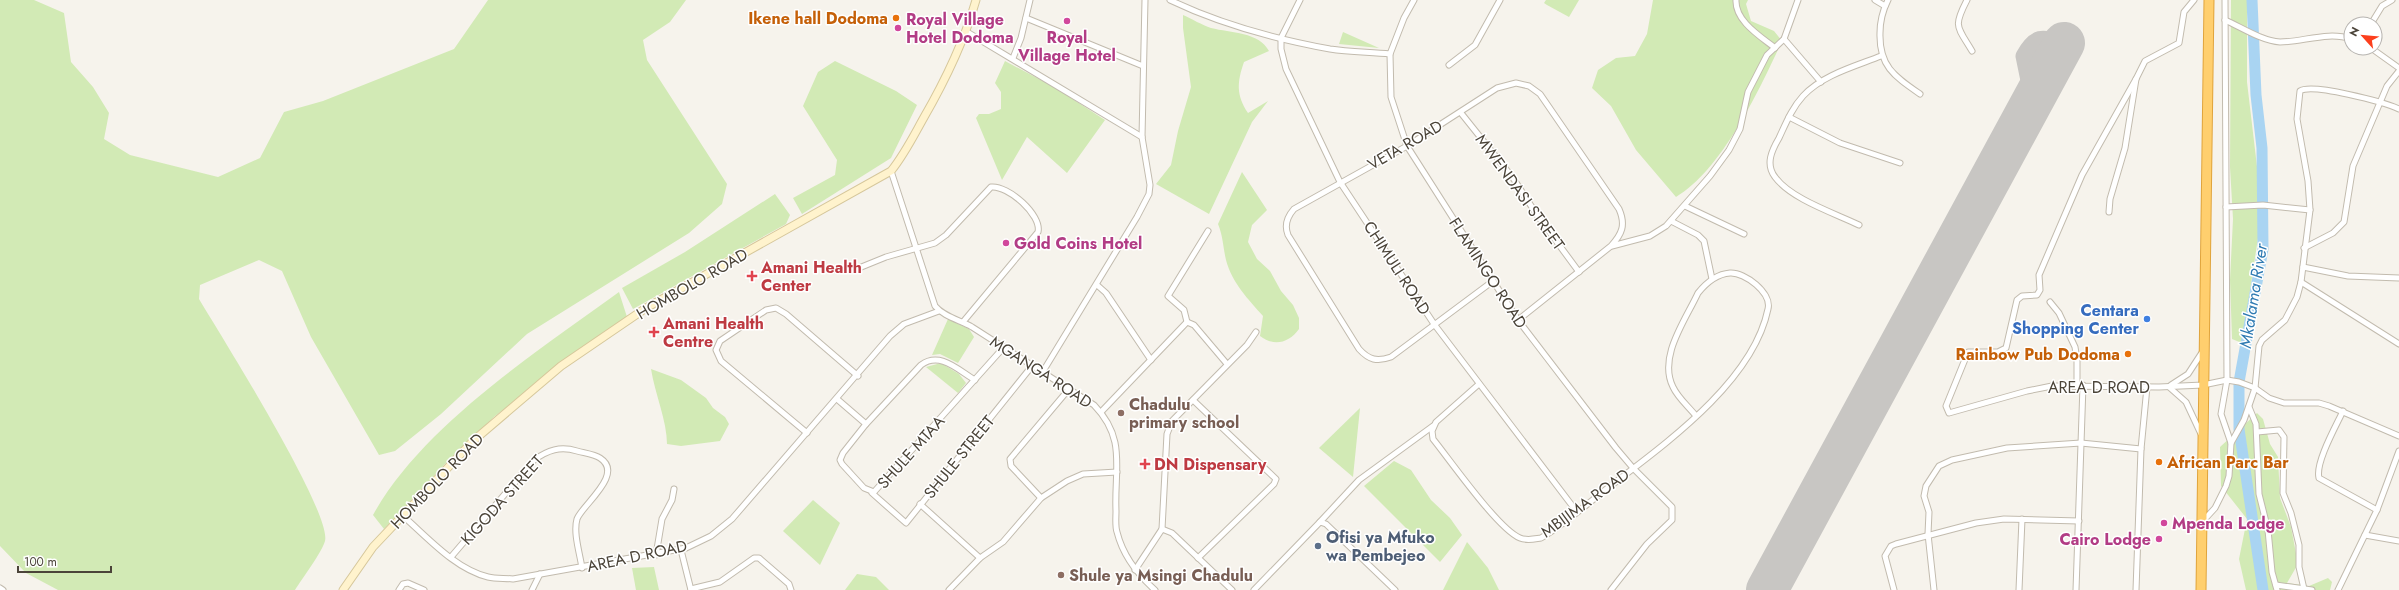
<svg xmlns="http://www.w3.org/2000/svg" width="2399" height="590" font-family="Jost,sans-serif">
<rect width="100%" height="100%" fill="#f6f3ec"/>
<!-- green -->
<g fill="#d2eab5">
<path d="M0,0H34L64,13L71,62L93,87L109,113L104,139L130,155L218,177L260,158L284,112L323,101L454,49L488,0H686L670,22L643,40L647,60L727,184L722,204L689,233L527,334L441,414L395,451L379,455L311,337L282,271L259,260L200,285L199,299C220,334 332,512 325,541C322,552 302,579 295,590H58L26,573L0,546Z"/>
<polygon points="1546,0 1579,0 1569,17 1547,5 1544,3"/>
<path d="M1653,0H1748L1746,4L1751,21L1774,31L1782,41C1760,89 1722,170 1676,197L1636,150L1611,106L1592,88L1598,70L1616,58L1635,56L1647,34Z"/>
<polygon points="2231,0 2247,0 2247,82 2258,175 2258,238 2242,343 2232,339 2230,280 2233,219 2230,167"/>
<path d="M1183,15C1192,19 1202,25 1211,28C1231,33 1259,32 1269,51L1244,62C1237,82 1236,95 1248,113L1268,101L1252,122L1209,214L1156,184L1171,165L1178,131L1191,87L1183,28Z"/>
<polygon points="1343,32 1379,48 1339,44"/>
<polygon points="835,61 896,91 917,105 891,158 802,214 793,198 835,175 837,160 803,106 818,72"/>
<polygon points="1005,61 1054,87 1105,120 1067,173 1027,137 1002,180 976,118 979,114 989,114 1001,109 1001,92 995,83"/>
<path d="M1242,172L1267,210L1252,225L1248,242L1257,259L1270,271L1281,291L1293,305L1299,318V329C1289,343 1274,347 1260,336L1263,316C1248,299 1232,283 1226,260C1223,247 1223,236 1218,224Z"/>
<polygon points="775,194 790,215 786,224 633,309 622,288 685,252"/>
<path d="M619,292L627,317L495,416L445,464L384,529L373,515C422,426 538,351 619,292Z"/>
<polygon points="948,319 969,329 974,337 958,363 940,354 932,355"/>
<polygon points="941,363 959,374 966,383 958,393 926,367"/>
<path d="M651,369L681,380L706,398L713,408L725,417L729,424L720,441L681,446L667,444C667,421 655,394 651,369Z"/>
<polygon points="1360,408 1353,477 1319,448"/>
<polygon points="2257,413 2263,419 2270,444 2278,457 2280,498 2291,527 2298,564 2287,583 2309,586 2328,578 2332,582 2330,590 2246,590 2239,559 2247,519 2221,486 2220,447"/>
<polygon points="1394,461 1411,470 1431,500 1450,518 1462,535 1440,562 1364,486"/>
<polygon points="813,500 840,523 820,565 783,531"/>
<polygon points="1467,542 1488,568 1499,590 1443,590"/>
<polygon points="654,567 659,590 636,590 632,568"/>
<polygon points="857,574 876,577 889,590 845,590"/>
</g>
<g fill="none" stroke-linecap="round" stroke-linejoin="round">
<!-- river -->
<polyline stroke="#a9d4f2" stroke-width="11" points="2252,0 2256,95 2262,148 2263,249 2239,382 2239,429 2263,590"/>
<!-- taxiway -->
<path stroke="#c8c6c3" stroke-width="17" d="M2033,100L2024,56C2035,36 2042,36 2063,45"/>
<!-- runway -->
<polyline stroke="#c8c6c3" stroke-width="42" points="1767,590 2064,43"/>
<defs>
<g id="street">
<path d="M1170,0C1220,24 1275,39 1330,49C1349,52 1370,52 1390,54"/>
<polyline points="1300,0 1281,38 1281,49 1286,69 1340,182 1434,324 1577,512"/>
<polyline points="1414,0 1404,18 1390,54 1391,97 1407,146 1518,320 1616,448 1633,468 1672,507 1672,520 1647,544 1611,590"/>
<path d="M1736,0C1735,21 1760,36 1775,48"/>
<polyline points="1875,0 1885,6"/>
<path d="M1888,0C1883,10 1880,22 1880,33C1879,66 1894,76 1920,94"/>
<path d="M1967,0C1953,27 1957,26 1972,51"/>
<polyline points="2225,0 2227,380 2221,414 2231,443"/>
<polyline points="1026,18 1143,66"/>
<path d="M2225,20C2241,27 2262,41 2280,42C2303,42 2328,31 2351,39"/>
<polyline points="2371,24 2382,6 2392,0"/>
<polyline points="967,32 1142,137"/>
<polyline points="1784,39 1821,82"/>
<polyline points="2371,48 2399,68"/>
<polyline points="1013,58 1021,38 1030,0"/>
<polyline points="1449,65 1475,45 1500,0"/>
<polyline points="2136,79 2082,175 2039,275 2040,290 2037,295 2022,296 2017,300 2006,348 1998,352 1968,352 1946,406 1949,413 2027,391 2052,386 2159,387 2203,385 2227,380 2239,382 2255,388 2269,398 2284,403 2319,403 2329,406 2399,436"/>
<polyline points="1461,113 1513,178 1537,215 1579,272"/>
<polyline points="1789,117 1840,143 1900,163"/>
<path d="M891,171L935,306C944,317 960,320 972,327C1013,353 1053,379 1094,405C1127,439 1114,469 1116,511C1116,518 1115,526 1117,532C1123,556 1137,574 1155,590"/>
<polyline points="1685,206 1744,234"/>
<polyline points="2226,207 2263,205 2310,210"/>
<polyline points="2109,212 2110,199 2125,148 2136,79 2145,61 2179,43 2184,12 2194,0"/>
<polyline points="1671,221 1698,235 1704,241 1712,279"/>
<path d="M1859,225C1834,213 1791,199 1775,177C1765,164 1772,150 1779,138C1786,123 1792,108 1803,96C1822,75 1856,66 1881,56"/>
<polyline points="1612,246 1650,236 1666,226 1710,176 1729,150 1740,129 1748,92 1767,55 1784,39 1798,0"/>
<polyline points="2304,248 2333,233 2344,222 2353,166 2387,86 2399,71"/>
<polyline points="2303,267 2348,276 2399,278"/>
<path d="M854,270L886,257L935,243L946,235L991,187C1008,185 1042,215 1038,232L963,322"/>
<path d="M1493,281L1391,357C1377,362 1369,360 1359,349L1288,235C1284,225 1287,217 1294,209L1407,146L1497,88L1516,83L1529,86L1540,94L1619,209C1626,225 1622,234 1611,246L1518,320"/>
<polyline points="2301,282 2399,344"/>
<polyline points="1097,285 1106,293 1151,360"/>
<polyline points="2050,302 2059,313 2075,347 2077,360 2077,386"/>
<polyline points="1187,322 1184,310 1168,296 1208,231"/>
<polyline points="1042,373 1137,217 1149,194 1150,185 1142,137 1145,0"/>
<path d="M1479,384L1436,422L1432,431L1433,439C1450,460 1498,529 1520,538C1527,541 1534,539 1541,538C1565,524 1587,504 1609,487C1665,444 1753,382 1768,309C1772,293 1745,272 1730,273C1717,274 1706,283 1698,293C1685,321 1658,357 1673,387C1678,398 1689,407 1696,416"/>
<polyline points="2171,385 2188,374 2203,351"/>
<polyline points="2169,387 2186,402 2201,434"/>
<polyline points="837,399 866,424 843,453 840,460 842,464 864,488 874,492 1004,347"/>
<polyline points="1193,400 1276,479 1274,484 1198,558"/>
<polyline points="2249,407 2256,424 2259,494 2268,530 2272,572 2277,590"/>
<path d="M2343,411C2336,426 2315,463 2319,478L2377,510"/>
<polyline points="1101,412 1187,322 1194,325 1227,364"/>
<path d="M866,424L921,365C940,351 958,370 975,380"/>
<polyline points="2257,432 2279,430 2284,437 2283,493 2291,513 2299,545 2299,567 2304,589"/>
<polyline points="807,433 721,361 716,350 720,341 766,310 776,308 786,314 858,376"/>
<polyline points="872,493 906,523 1032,366"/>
<polyline points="1041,498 1011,466 1010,459 1069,389"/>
<polyline points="920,504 980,558"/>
<path d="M402,515C427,537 455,569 488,577C496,579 505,578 513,579L686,548L711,536L732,519L890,336L904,324L939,311"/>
<path d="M2203,521L2215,508L2226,486L2229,476L2231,443L2244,420L2255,388L2259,346L2262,340L2285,320L2297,297L2301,282L2310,210L2308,181L2297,119L2300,91C2312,83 2384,102 2399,109"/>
<polyline points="1320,522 1359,480 1433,426"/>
<polyline points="1162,529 1172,533 1232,590"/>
<polyline points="2365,535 2399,541"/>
<polyline points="681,550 691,590"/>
<polyline points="656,555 662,519 672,500 674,489"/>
<path d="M451,557L534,460C548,450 560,446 577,451C584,453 594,454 600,458C625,474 582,505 577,519C573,533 580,554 582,568"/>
<polyline points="1135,570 1162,529 1167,434 1172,421 1247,345 1256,332"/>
<polyline points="2276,585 2312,590"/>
<polyline points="0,588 3,590"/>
<polyline points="691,589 720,582 754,558 759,558 789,584 791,590"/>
<polyline points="399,590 403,584 408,583 424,590"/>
<polyline points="532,590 540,574"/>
<polyline points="949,590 980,558 1003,542 1041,498 1067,481 1083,474 1117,472"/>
<polyline points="1254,590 1320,522 1326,524 1395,590"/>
<polyline points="1894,590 1885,556 1891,546 1896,544 1976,523 2004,519 2079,521"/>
<polyline points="1934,590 1928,534 1929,512 1924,496 1926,486 1939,466 1952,460 2007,448 2081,443 2141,449"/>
<polyline points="2019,590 2022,519"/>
<polyline points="2076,590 2083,385"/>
<polyline points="2136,590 2141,449 2147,387"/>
<polyline points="2338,590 2377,510 2399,451"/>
</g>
<path id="secondary" d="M343,590L373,547L473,441L561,366L646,308L891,171C904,155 913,137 923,119C945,81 964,42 976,0"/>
<polyline id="highway" points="2201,590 2209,0"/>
</defs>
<!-- street casing -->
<use href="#street" stroke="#c2bbae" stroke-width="7"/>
<!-- secondary casing -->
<use href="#secondary" stroke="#d6c79b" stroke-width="9"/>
<!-- highway casing -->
<use href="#highway" stroke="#e0a43c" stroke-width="11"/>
<!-- street -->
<use href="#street" stroke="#fff" stroke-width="5"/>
<!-- secondary -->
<use href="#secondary" stroke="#fff3cd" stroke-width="7"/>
<!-- highway -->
<use href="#highway" stroke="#ffcf6e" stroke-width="9"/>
</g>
<!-- markers -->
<g fill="#e8710a" stroke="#fff" stroke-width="1.5">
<circle cx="896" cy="18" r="4"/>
<circle cx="2128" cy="354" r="4"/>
<circle cx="2159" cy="462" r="4"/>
</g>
<g fill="#d1479c" stroke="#fff" stroke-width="1.5">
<circle cx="1067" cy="21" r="4"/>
<circle cx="898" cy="28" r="4"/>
<circle cx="1006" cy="243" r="4"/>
<circle cx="2164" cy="523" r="4"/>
<circle cx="2159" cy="539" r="4"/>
</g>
<g fill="#e0444e" stroke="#fff" stroke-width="1.5">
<path d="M750 270h4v4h4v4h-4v4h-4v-4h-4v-4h4z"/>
<path d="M652 326h4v4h4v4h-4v4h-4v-4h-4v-4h4z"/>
<path d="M1143 458h4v4h4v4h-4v4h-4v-4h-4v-4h4z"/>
</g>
<circle fill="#3f7fe0" stroke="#fff" stroke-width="1.5" cx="2147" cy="319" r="4"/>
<g fill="#8d6e63" stroke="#fff" stroke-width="1.5">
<circle cx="1121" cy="413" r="4"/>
<circle cx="1061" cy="575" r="4"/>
</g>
<circle fill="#5c6f8a" stroke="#fff" stroke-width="1.5" cx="1318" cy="546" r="4"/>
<g text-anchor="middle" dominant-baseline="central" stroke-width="3" stroke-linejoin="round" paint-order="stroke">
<!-- food labels -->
<g font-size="16" font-weight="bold" fill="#c56008" stroke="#fff" text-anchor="end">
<text x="888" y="18">Ikene hall Dodoma</text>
<text x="2120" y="354">Rainbow Pub Dodoma</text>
<text x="2167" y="462" text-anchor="start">African Parc Bar</text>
</g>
<!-- hotel labels -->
<g font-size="16" font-weight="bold" fill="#b23c85" stroke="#fff" text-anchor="start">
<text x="906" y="19">Royal Village<tspan x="906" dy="18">Hotel Dodoma</tspan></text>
<text x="1067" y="37" text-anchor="middle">Royal<tspan x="1067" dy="18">Village Hotel</tspan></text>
<text x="1014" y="243">Gold Coins Hotel</text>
<text x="2172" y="523">Mpenda Lodge</text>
<text x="2151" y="539" text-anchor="end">Cairo Lodge</text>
</g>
<!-- street labels -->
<g font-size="16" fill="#4b4439" stroke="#fff">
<text transform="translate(1405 145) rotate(-30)">VETA ROAD</text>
<text transform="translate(1520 192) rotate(54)">MWENDASI STREET</text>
<text transform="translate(1397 268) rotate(57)">CHIMULI ROAD</text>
<text transform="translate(1488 273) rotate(57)">FLAMINGO ROAD</text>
<text transform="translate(692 284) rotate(-30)">HOMBOLO ROAD</text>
<text transform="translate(1041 372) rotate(33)">MGANGA ROAD</text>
<text x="2099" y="387">AREA D ROAD</text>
<text transform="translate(911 452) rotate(-48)">SHULE MTAA</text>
<text transform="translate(959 457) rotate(-51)">SHULE STREET</text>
<text transform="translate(437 481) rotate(-46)">HOMBOLO ROAD</text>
<text transform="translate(502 500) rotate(-48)">KIGODA STREET</text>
<text transform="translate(1585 503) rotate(-36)">MBIJIMA ROAD</text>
<text transform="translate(637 556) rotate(-12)">AREA D ROAD</text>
</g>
<!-- health labels -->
<g font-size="16" font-weight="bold" fill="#be3a42" stroke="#fff" text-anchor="start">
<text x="761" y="267">Amani Health<tspan x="761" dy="18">Center</tspan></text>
<text x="663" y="323">Amani Health<tspan x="663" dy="18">Centre</tspan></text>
<text x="1154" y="464">DN Dispensary</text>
</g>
<!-- shop labels -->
<g font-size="16" font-weight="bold" fill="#366cbe" stroke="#fff" text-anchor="end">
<text x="2139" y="310">Centara<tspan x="2139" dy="18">Shopping Center</tspan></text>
</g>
<!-- education labels -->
<g font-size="16" font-weight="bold" fill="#785e54" stroke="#fff" text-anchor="start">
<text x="1129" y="404">Chadulu<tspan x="1129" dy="18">primary school</tspan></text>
<text x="1069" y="575">Shule ya Msingi Chadulu</text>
</g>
<!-- service labels -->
<g font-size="16" font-weight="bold" fill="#4e5e75" stroke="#fff" text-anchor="start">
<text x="1326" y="537">Ofisi ya Mfuko<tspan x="1326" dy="18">wa Pembejeo</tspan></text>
</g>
<!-- water labels -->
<g font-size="17" font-style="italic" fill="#2e7ab2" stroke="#fff">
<text transform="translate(2253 296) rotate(-81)">Mkalama River</text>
</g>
</g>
<!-- north arrow -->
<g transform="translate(2363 36) rotate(297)"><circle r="19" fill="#ffffff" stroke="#b7b4b0"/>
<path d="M0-3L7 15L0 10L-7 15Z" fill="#fc3f1d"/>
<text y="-6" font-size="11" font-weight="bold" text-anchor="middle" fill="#4b4439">N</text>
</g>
<!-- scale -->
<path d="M18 566v6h93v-6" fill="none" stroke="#4b4439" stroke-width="2"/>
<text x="24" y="566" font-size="12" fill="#4b4439" stroke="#ffffff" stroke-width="3" paint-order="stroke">100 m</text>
</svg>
